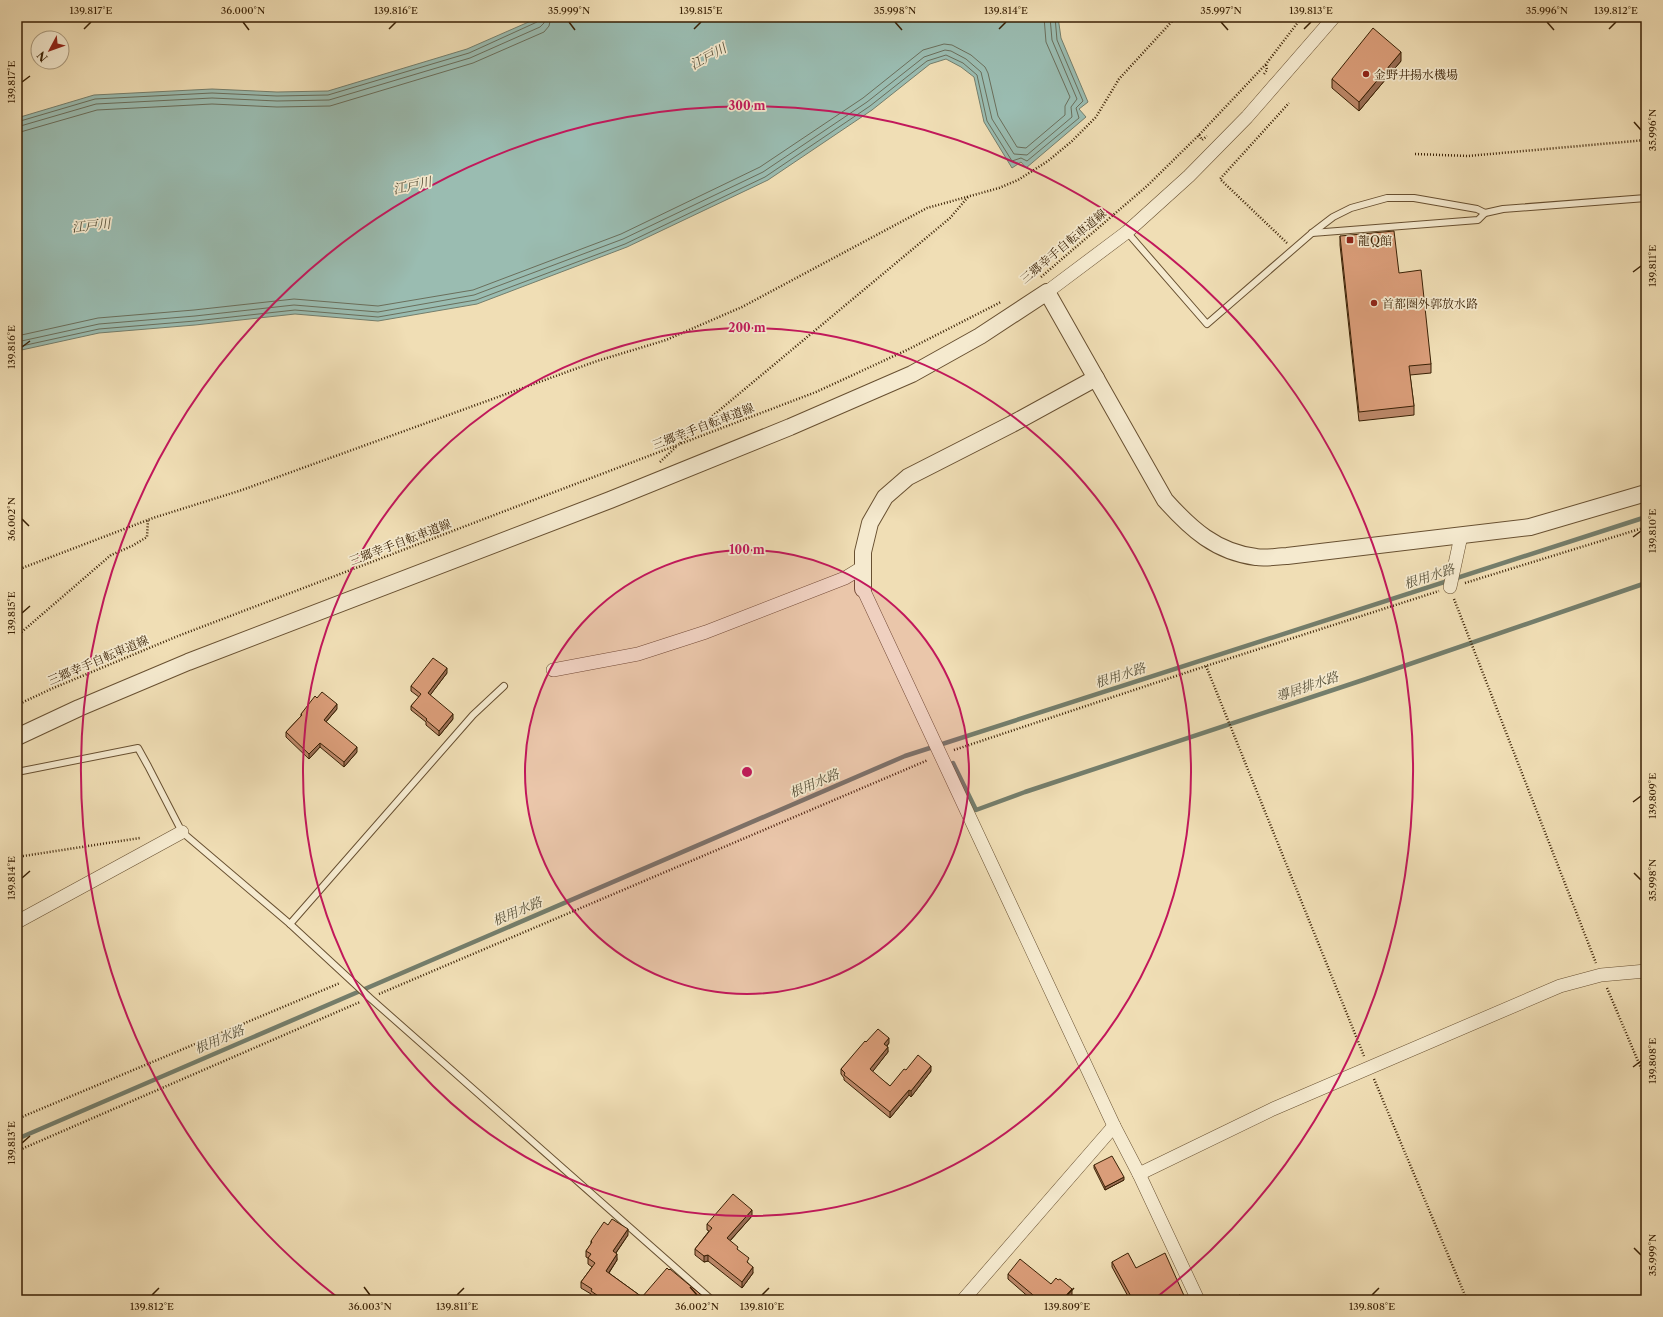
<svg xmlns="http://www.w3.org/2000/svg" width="1663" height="1317" font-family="'Libre Caslon Text','Noto Serif JP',serif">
<rect width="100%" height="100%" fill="#f0deb5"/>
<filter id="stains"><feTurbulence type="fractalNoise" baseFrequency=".005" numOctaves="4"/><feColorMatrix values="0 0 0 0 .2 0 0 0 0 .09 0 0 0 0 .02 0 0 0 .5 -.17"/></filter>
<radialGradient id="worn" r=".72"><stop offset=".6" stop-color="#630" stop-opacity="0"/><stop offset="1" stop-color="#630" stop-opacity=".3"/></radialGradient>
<!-- water -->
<polygon fill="#9abcb1" stroke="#747e6c" points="540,17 1058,17 1061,38 1088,102 1079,109 1086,117 1026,168 1021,162 1012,168 984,122 974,77 961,67 946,59 930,64 872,110 768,180 627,247 477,304 378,321 295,314 195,325 99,333 17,351 17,118 94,95 212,89 277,92 328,91 467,49"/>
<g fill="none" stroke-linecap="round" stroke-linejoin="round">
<!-- shore -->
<g stroke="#6a6e5b" stroke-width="1">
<polyline points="17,122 95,99 212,93 277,96 328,95 469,53 537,22 540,17"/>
<polyline points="17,127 96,104 212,98 277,101 329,100 470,58 540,27 544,23 545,17"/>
<polyline points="17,133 97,110 212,104 277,107 330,106 473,63 544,32 549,26 551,17"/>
<polyline points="17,336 98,318 194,310 294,299 378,306 473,290 621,234 760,167 863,98 923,50 944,44 952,45 971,55 985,67 988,73 998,116 1017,147 1026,148 1065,115 1065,106 1070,97 1046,42 1044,17"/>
<polyline points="17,342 99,324 195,316 294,305 378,312 474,295 623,239 763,172 867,102 924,57 945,50 951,51 966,59 981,72 992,119 1014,154 1027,155 1072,117 1071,107 1077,99 1052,40 1050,17"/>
<polyline points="17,347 99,329 195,321 295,310 378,317 476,300 625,244 765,177 870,106 927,61 946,55 963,63 977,75 987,121 1012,161 1021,158 1027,161 1079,118 1076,108 1083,101 1057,40 1055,17"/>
</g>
<!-- stream -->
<g stroke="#747e6c" stroke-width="4.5">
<polyline points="953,763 976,810 1025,792 1366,679 1646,583"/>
<polyline points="17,1139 905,756 1646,517"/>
</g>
<defs>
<g id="service">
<polyline points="1127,232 1207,324 1312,233 1333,217 1351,208 1387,198 1414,198 1477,209 1485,213"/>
<polyline points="1312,233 1478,220 1485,213 1503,209 1646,198"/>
<polyline points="17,772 138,748 148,766 182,832 290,924 370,998 712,1300"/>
<polyline points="290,924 473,715 504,686"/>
</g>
<g id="minor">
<polyline points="1047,292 1127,232 1189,176 1247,117 1334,17"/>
<polyline points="1450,587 1461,536"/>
<polyline points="863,589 1114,1126 1139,1174 1198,1300"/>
<polyline points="553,670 638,654 706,632 845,578 863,567"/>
<polyline points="17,922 182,832"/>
<polyline points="1139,1174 1273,1109 1560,986 1601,975 1646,971"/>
<polyline points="963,1300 1114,1126"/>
</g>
<g id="tertiary">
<polyline points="863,589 863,552 870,523 885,497 908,477 1012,424 1096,378"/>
<path d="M17,737L79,708L188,662L610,500L790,427L912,374L980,336L1047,292L1165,500C1191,529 1216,552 1256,557C1266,559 1277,556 1287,556L1530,527L1646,493"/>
</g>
</defs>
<!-- service casing -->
<use href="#service" stroke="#685031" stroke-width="8"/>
<!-- minor casing -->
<use href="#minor" stroke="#685031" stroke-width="14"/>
<!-- tertiary casing -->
<use href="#tertiary" stroke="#685031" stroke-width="18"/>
<!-- path -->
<g stroke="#3a2105" stroke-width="2.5" stroke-dasharray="1 2" stroke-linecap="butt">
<polyline points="1264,74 1267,70 1266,64"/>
<polyline points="1199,135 1202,140 1207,136"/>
<polyline points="1415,154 1468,156 1646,140"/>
<polyline points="1287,243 1220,179 1289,103"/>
<polyline points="1041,277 1147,186 1199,135 1266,64 1302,17"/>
<polyline points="680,443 950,218 968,197"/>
<polyline points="660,462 676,447"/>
<polyline points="17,570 153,518 242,490 597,361 666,340 742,307 927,208 999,188 1018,180 1048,161 1072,141 1096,117 1119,79 1176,17"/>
<polyline points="1465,583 1646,527"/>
<polyline points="1454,599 1596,963"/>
<polyline points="17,636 111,555 132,546 147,537 148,520"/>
<polyline points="1206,666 1364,1056"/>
<polyline points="17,705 51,689 178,636 816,392 907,350 1001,302"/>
<polyline points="954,750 1206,666 1439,591"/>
<polyline points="17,857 140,838"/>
<polyline points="1607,988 1646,1080"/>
<polyline points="379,994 928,760"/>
<polyline points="1374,1079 1467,1300"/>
<polyline points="17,1119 340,983"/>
<polyline points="17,1151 360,1002"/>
</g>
<!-- service -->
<use href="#service" stroke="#f5eacf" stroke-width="6"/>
<!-- minor -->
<use href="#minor" stroke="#f5eacf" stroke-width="13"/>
<!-- tertiary -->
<use href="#tertiary" stroke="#f5eacf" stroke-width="16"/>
</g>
<!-- wall -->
<g fill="#bb8768" stroke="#3a2105">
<polygon points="1401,61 1359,111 1332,88 1332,79"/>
<polygon points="1340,236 1399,273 1431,364 1431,373 1410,375 1414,406 1414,415 1359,421 1340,245"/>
<polygon points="447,673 430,695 453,719 439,736 426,725 426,722 411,710 411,706 419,697 411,691 411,686"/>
<polygon points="317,698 337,709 326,722 357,752 344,767 320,747 309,759 286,737 286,732 301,716 301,714"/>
<polygon points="866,1042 889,1043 887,1046 888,1052 872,1072 890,1086 906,1070 931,1071 911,1097 909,1095 890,1118 844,1080 844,1078 841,1074 841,1069"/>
<polygon points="1094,1165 1124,1180 1105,1190 1094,1168"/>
<polygon points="752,1216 730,1241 749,1264 753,1273 742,1288 708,1261 704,1262 695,1255 695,1249 709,1231 707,1230 707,1224"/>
<polygon points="608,1225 628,1235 616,1253 617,1260 609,1273 642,1297 705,1298 710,1300 596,1300 591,1297 591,1294 581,1288 581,1282 592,1267 588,1264 588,1258 586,1257 586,1251 591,1244 591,1241"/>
<polygon points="1112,1262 1136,1268 1186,1300 1130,1300 1112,1267"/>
<polygon points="1008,1274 1051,1284 1072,1295 1067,1300 1032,1300 1008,1279"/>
</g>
<!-- shaded-wall -->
<g fill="#996e55" stroke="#3a2105">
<polygon points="1401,52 1401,61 1359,111 1359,102"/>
<polygon points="447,668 447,673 428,698 428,693"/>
<polygon points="337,704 337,709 324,724 324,720"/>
<polygon points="453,714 453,719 439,736 439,731"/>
<polygon points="320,743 320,747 309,759 309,754"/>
<polygon points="357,747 357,752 344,767 344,762"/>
<polygon points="889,1038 889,1043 884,1049 884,1044"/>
<polygon points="888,1047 888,1052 870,1075 870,1069"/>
<polygon points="931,1066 931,1071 911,1097 911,1091"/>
<polygon points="909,1090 909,1095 890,1118 890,1112"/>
<polygon points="1124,1177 1124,1180 1105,1190 1105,1187"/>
<polygon points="752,1210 752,1216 727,1244 727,1238"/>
<polygon points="628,1229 628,1235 613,1257 613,1251"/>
<polygon points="617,1254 617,1260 606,1277 606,1271"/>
<polygon points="708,1255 708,1261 704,1262 704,1256"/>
<polygon points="753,1267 753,1273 742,1288 742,1282"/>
<polygon points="1072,1289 1072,1295 1067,1300 1062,1300"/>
<polygon points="1047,1295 1047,1300 1042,1300"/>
</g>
<!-- building -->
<g fill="#da9d79" stroke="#3a2105">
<polygon points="1373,28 1401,52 1359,102 1332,79"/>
<polygon points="1394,231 1399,273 1421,270 1431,364 1409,366 1414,406 1359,412 1340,236"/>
<polygon points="433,658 447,668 428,693 453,714 439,731 426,720 427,719 411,706 421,694 411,686"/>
<polygon points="322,692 337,704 324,720 357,747 344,762 320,743 309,754 286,732 302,715 301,714 315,696 317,698"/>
<polygon points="878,1029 889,1038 884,1044 888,1047 870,1069 890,1086 904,1069 906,1070 918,1055 931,1066 911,1091 909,1090 890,1112 844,1075 845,1073 841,1069 865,1041 866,1042"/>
<polygon points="1112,1156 1124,1177 1105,1187 1094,1165"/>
<polygon points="733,1194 752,1210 727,1238 738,1247 737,1249 749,1258 747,1262 753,1267 742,1282 708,1255 704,1256 695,1249 712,1228 707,1224"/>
<polygon points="612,1219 628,1229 613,1251 617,1254 606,1271 642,1297 667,1268 669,1270 670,1269 705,1298 706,1297 710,1300 604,1300 591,1291 592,1289 581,1282 595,1263 588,1258 591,1254 586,1251 592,1242 591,1241 604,1222 608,1225"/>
<polygon points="1128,1253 1136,1268 1165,1253 1186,1300 1133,1300 1112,1262"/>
<polygon points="1020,1259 1051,1284 1056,1278 1058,1280 1060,1279 1072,1289 1062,1300 1052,1300 1047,1295 1042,1300 1039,1300 1008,1274"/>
<polygon points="1240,1295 1242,1300 1228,1300"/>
<polygon points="799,1298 802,1300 797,1300"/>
</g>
<!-- ticks -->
<path fill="none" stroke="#3a2105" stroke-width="1.5" d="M243,22L249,30M569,22L575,30M895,22L902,30M1221,22L1228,30M1547,22L1554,30M84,29L91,22M389,29L396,22M694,29L701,22M999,29L1006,22M1304,29L1311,22M1609,29L1616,22M22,82L30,76M1634,122L1641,130M1633,272L1641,266M22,347L30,341M22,519L29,526M1633,537L1641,531M22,613L30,606M1633,802L1641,796M1634,873L1641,880M22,878L30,871M1633,1067L1641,1061M22,1143L30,1136M1634,1248L1641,1255M364,1287L370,1295M690,1287L697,1295M152,1295L159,1288M457,1295L464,1288M762,1295L769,1288M1067,1295L1074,1288M1372,1295L1379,1288"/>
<!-- distance rings -->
<circle cx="747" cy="772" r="222" fill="#c2185b" fill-opacity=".12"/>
<g fill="none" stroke="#c2185b" stroke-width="2">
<circle cx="747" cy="772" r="222"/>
<circle cx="747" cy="772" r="444"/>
<path d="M337 1297A666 666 0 1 1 1157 1297"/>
</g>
<!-- markers -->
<g fill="#8f2418" stroke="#f5eacf" stroke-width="1.5">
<circle cx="1366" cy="74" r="4"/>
<rect x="1346" y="236" width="8" height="8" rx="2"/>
<circle cx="1374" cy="303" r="4"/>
</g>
<g text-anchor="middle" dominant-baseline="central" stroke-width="3.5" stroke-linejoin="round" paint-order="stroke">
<!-- poi labels -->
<g font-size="12" fill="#3a2105" stroke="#f5eacf" text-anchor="start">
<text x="1374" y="74">金野井揚水機場</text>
<text x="1358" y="240">龍Q館</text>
<text x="1382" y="303">首都圏外郭放水路</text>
</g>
<!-- street labels -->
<g font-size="12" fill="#3a2105" stroke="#f5eacf">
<text transform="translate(1063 246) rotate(-40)">三郷幸手自転車道線</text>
<text transform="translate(703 426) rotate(-21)">三郷幸手自転車道線</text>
<text transform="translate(400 542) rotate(-21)">三郷幸手自転車道線</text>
<text transform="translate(98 660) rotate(-23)">三郷幸手自転車道線</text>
</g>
<!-- water labels -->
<g font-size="13" font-style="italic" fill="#575039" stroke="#f5eacf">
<text transform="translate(708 56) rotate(-29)">江戸川</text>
<text transform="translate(412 185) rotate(-12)">江戸川</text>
<text transform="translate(91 225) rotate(-6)">江戸川</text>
<text transform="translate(1429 576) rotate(-18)">根用水路</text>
<text transform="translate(1120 675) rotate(-18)">根用水路</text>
<text transform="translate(1307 686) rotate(-19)">導居排水路</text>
<text transform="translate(814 783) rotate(-23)">根用水路</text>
<text transform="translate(517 911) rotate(-23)">根用水路</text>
<text transform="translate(219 1039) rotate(-23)">根用水路</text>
</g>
</g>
<circle cx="747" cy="772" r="6" fill="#c2185b" stroke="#f5eacf" stroke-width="2"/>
<g font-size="12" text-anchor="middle" font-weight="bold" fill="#c2185b" stroke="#f5eacf" stroke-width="3.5" stroke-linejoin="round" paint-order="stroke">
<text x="747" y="110">300 m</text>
<text x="747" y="332">200 m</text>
<text x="747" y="554">100 m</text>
</g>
<!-- margin -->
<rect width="1663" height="1317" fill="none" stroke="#f0deb5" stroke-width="44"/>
<!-- north arrow -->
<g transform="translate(50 50) rotate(229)"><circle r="19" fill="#f5eacf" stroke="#aa9a7e"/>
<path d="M0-3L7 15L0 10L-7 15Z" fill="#8f2418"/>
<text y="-6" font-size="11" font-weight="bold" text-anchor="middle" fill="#3a2105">N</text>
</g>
<rect x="22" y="22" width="1619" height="1273" fill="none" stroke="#3a2105" stroke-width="1.5"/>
<g font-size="10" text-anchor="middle" fill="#3a2105">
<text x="91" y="14">139.817°E</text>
<text x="243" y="14">36.000°N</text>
<text x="396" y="14">139.816°E</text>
<text x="569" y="14">35.999°N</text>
<text x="701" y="14">139.815°E</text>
<text x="895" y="14">35.998°N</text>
<text x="1006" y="14">139.814°E</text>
<text x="1221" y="14">35.997°N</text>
<text x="1311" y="14">139.813°E</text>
<text x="1547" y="14">35.996°N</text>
<text x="1616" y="14">139.812°E</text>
<text transform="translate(11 82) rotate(-90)" y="4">139.817°E</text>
<text transform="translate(1652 130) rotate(-90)" y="4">35.996°N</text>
<text transform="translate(1652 266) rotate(-90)" y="4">139.811°E</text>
<text transform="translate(11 347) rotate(-90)" y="4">139.816°E</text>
<text transform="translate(11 519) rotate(-90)" y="4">36.002°N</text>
<text transform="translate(1652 531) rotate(-90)" y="4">139.810°E</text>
<text transform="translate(11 613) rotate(-90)" y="4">139.815°E</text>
<text transform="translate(1652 796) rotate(-90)" y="4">139.809°E</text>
<text transform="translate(11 878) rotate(-90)" y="4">139.814°E</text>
<text transform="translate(1652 880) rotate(-90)" y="4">35.998°N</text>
<text transform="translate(1652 1061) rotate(-90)" y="4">139.808°E</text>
<text transform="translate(11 1143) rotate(-90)" y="4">139.813°E</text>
<text transform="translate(1652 1255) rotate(-90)" y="4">35.999°N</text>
<text x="152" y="1310">139.812°E</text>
<text x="370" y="1310">36.003°N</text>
<text x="457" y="1310">139.811°E</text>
<text x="697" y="1310">36.002°N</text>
<text x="762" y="1310">139.810°E</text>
<text x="1067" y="1310">139.809°E</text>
<text x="1372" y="1310">139.808°E</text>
</g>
<rect width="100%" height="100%" filter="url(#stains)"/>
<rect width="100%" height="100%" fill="url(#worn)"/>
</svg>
